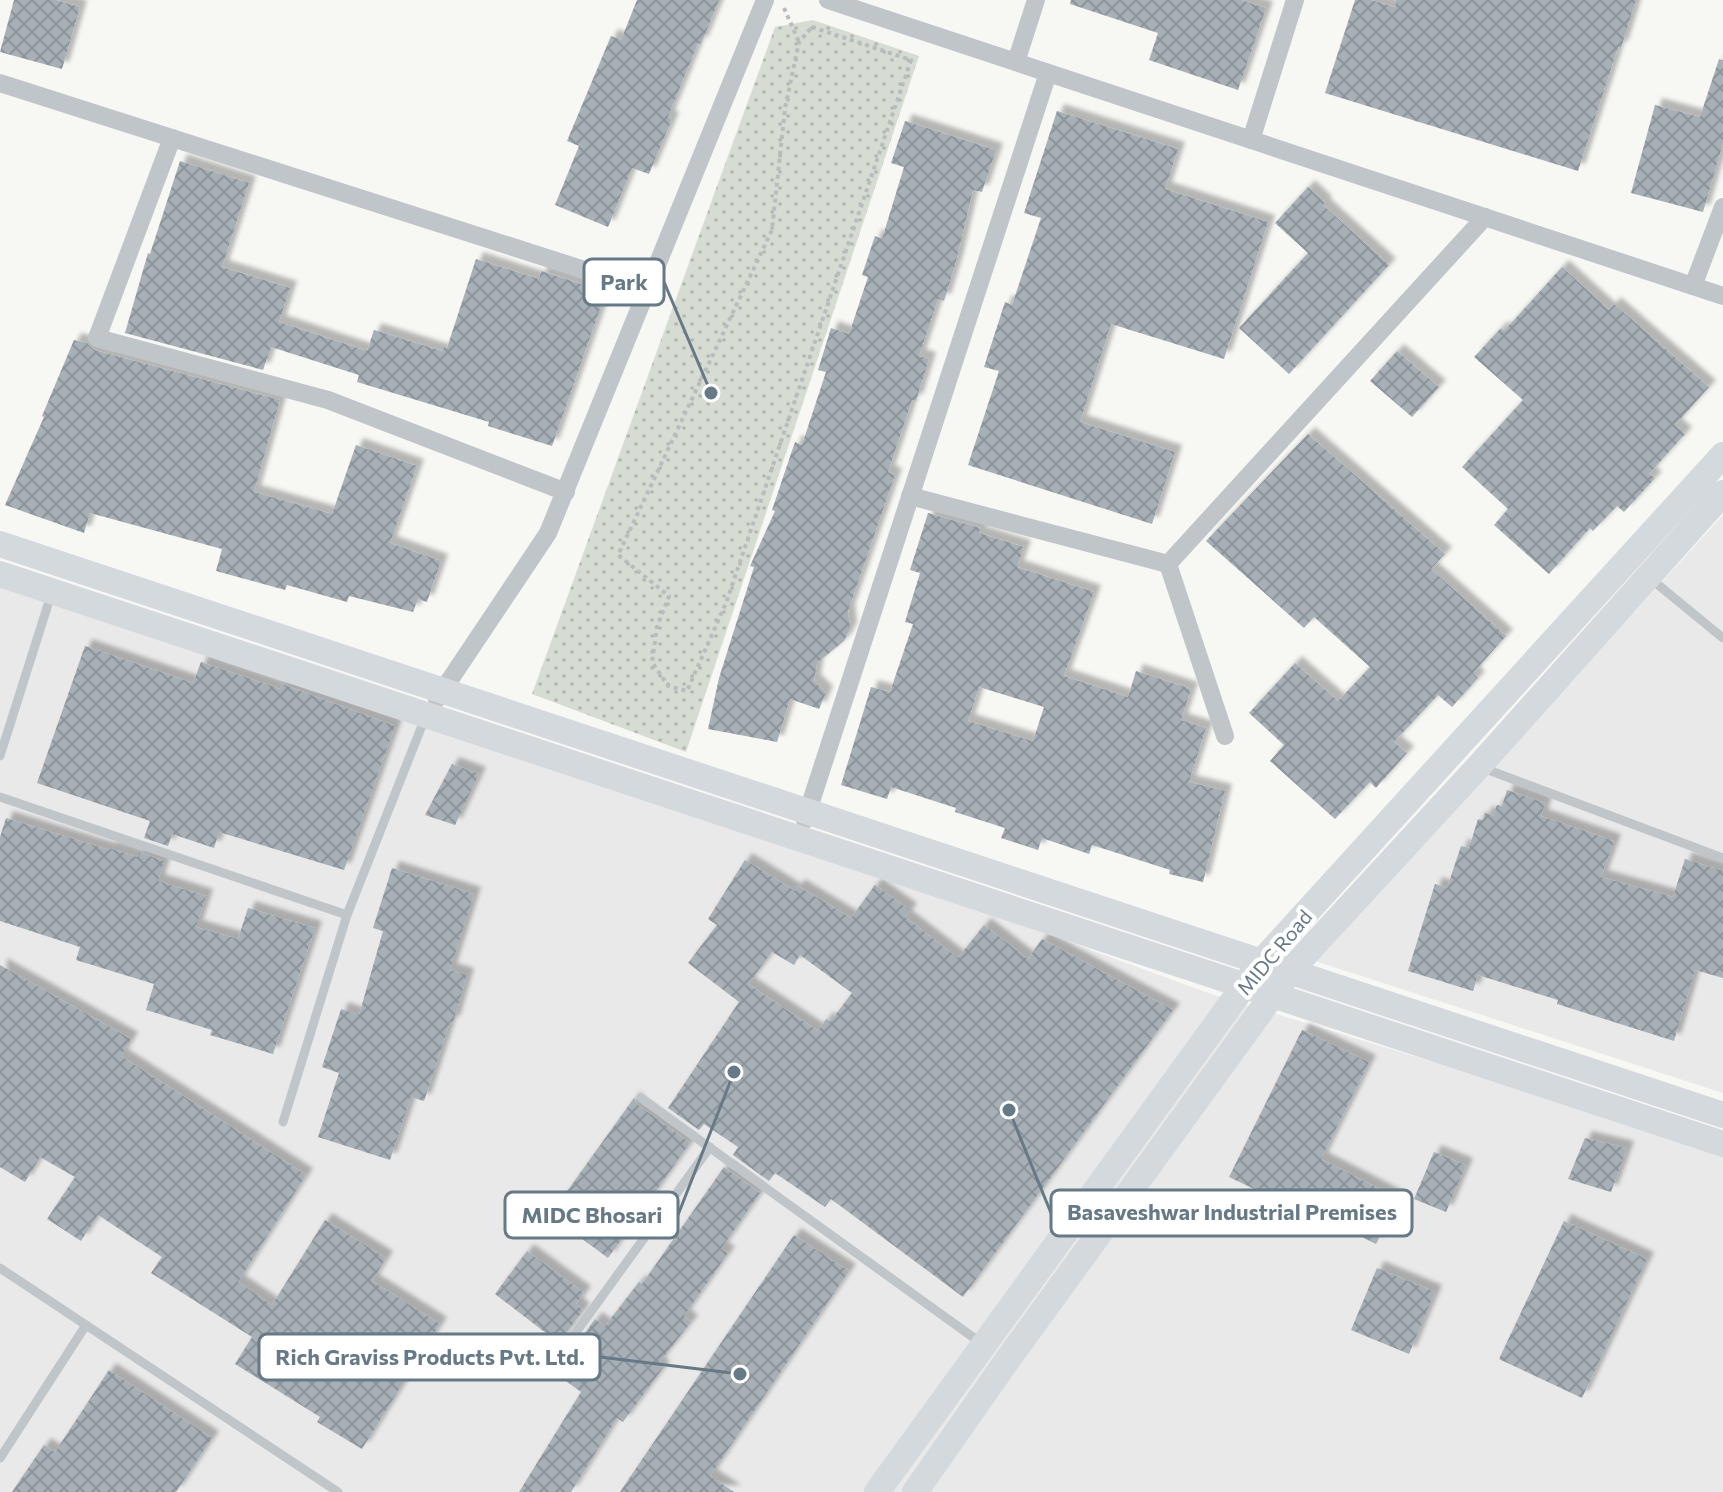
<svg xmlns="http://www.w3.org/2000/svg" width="1723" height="1492" font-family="Commissioner,sans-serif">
<defs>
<pattern id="park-dots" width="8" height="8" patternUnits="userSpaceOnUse" patternTransform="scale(2)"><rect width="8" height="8" fill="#d7dcd3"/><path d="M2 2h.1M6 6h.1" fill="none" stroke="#b2b7b1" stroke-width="1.8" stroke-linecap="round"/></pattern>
<pattern id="building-cross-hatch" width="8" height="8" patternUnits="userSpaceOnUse" patternTransform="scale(2)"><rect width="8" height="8" fill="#a7b0b6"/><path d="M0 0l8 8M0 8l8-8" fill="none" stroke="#8c949a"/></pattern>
<filter id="shadow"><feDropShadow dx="7" dy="-7" stdDeviation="2" flood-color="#0004"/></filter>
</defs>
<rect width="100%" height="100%" fill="#f7f7f4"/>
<!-- built -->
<g fill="#e8e9e8">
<polygon points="1723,515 1723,1093 1315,961"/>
<polygon points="0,565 463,720 1211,994 1723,1151 1723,1492 0,1492"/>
</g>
<!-- park -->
<polygon fill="url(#park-dots)" points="813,20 919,56 686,752 532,694 775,27"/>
<!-- building -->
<g fill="url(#building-cross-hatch)" fill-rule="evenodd" filter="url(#shadow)">
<polygon points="14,0 56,0 80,7 62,69 0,52"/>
<polygon points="637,0 719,0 701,44 698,43 668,117 672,119 649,174 632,168 608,227 555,205 579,146 567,141 611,36 621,40"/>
<polygon points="1071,0 1241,0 1266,8 1238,90 1149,60 1158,33 1070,4"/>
<polygon points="1355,0 1371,0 1395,7 1396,0 1636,0 1621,48 1618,47 1578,171 1325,93"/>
<polygon points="1719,59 1723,60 1723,143 1703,212 1631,193 1655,105 1700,117"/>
<polygon points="1057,111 1178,149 1165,189 1268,222 1224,359 1111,324 1080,422 1175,452 1152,524 968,465 999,371 984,367 1005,302 1012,305 1041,218 1024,213"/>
<polygon points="905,121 996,150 982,192 973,190 956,262 944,301 938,299 919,356 929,359 916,401 912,400 888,472 895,475 848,611 850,629 844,641 817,663 814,681 826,693 819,709 790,699 777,742 708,729 719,678 754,567 750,566 775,511 772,510 795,442 802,445 826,372 818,370 831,328 849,334 868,277 862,275 875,236 882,239 904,167 891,163"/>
<polygon points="180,161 249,183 222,267 290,288 279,322 367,351 374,330 442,351 444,347 447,348 476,259 539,279 541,271 606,292 552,446 488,426 489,422 357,382 359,375 271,347 263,370 125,333 148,253 150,254"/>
<polygon points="1308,187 1325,203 1323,205 1389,265 1289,374 1239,328 1308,253 1275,223"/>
<polygon points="1562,267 1609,310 1614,304 1709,387 1675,425 1685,434 1649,474 1655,478 1624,512 1617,506 1593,531 1590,528 1549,574 1494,525 1508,509 1462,467 1523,400 1474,357 1501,328 1504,331"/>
<polygon points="74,340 87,343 94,350 280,400 254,492 332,514 356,445 417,466 390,543 441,561 427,602 418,599 413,612 349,596 347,602 287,585 285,590 216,571 222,549 90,513 84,533 5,505 44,417 42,416"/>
<polygon points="1397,351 1439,387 1412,417 1370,381"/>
<polygon points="1308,434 1445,554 1431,569 1506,636 1473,673 1478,678 1452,707 1438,695 1394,742 1407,753 1376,788 1370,782 1335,819 1270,761 1284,745 1249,713 1295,663 1338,701 1370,667 1314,617 1304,628 1206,541"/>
<path d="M928,513L980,528L979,533L1024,547L1017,567L1094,592L1064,676L1128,697L1136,671L1191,689L1181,720L1206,728L1189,782L1225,791L1203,882L1169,874L1170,870L1092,845L1089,854L1042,838L1038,850L1001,838L1005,828L955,812L956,808L891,787L887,799L841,785L871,687L890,692L913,624L905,622L920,573L910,570ZM979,687L1044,707L1033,741L968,721Z"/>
<polygon points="85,646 193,683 201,662 280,689 282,684 395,726 344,870 219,832 214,848 172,834 168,846 144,838 150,821 37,783"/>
<polygon points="452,764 479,774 455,825 425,815"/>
<polygon points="1507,790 1545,803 1541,816 1614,841 1601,877 1673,897 1685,859 1723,871 1723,978 1695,970 1674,1041 1557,1004 1558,1000 1478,975 1473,991 1408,971 1435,884 1447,888 1461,846 1469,848 1478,819 1483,820 1485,813 1493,816 1497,805 1502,806"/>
<polygon points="6,818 109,850 110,848 137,857 139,852 164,861 158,881 206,896 196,927 238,939 248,908 315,928 273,1054 210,1035 212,1030 146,1010 154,984 76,960 80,947 0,921 0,837"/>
<path d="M745,860L795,891L798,886L851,918L875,885L910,910L905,917L958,958L984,925L1028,959L1042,939L1173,1010L963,1297L831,1199L825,1207L775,1173L769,1181L733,1155L738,1147L704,1124L699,1130L668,1108L739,1002L688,963L717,925L708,919ZM772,952L794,965L800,955L852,993L830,1022L826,1019L818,1031L748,984Z"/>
<polygon points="392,868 474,894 450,970 467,975 453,1023 450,1022 424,1101 411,1097 390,1160 318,1137 339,1073 322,1067 341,1009 359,1015 383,931 373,928"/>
<polygon points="0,965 131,1039 121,1056 306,1175 238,1282 272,1305 325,1220 386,1258 372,1281 440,1324 362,1449 317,1422 320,1417 235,1364 252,1337 151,1273 162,1257 98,1215 81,1241 47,1219 75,1177 40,1157 25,1182 0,1167"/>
<polygon points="1302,1030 1369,1062 1321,1159 1399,1199 1376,1244 1298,1205 1296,1209 1229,1177"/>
<polygon points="634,1098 637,1104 690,1143 608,1258 550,1215"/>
<polygon points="1585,1138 1627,1148 1611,1192 1568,1179"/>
<polygon points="1434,1152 1466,1165 1446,1212 1414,1199"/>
<polygon points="724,1167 760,1193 721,1249 728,1253 684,1316 691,1322 658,1364 663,1368 623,1422 617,1418 571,1492 519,1492 581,1392 556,1374 595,1319 605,1326 639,1282 642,1284"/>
<polygon points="1564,1221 1647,1259 1582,1398 1499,1359"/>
<polygon points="794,1235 849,1271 710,1476 734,1492 620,1492"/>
<polygon points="527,1251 584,1293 576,1304 583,1310 559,1343 495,1294"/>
<polygon points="1377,1268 1435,1292 1409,1354 1351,1330"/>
<polygon points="109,1370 212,1438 176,1492 12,1492 44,1445 55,1452"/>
</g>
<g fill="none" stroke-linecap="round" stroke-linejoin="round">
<!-- path -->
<g stroke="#b8bcbf" stroke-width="4" stroke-dasharray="4 4" stroke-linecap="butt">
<polyline points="784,8 799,42"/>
<polygon points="812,27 911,60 726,603 687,691 668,686 652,662 657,627 669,596 618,555 772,230 785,108 799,42"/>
</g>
<!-- service -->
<g stroke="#c0c5c9" stroke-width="9">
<polyline points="1651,579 1723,638"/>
<polyline points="0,756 51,595"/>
<polyline points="1483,768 1723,858"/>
<polyline points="0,797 347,915"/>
<polyline points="641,1098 981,1343"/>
<polyline points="283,1122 347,915 425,718"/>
<polyline points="0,1268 338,1492"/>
<polyline points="553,1364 710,1147"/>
<polyline points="0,1458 86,1325"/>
</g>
<!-- minor -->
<g stroke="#c0c5c9" stroke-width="18">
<polyline points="828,0 1723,296"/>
<polyline points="1016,62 1036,0"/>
<polyline points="0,83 647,290"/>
<polyline points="172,138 97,338 328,400 566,492"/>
<polyline points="1251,140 1295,0"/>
<polyline points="1693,286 1723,207"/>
<polyline points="910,496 1168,564"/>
<polyline points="1168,564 1485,217"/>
<polyline points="1168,564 1225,736"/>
<polyline points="437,699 548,533 765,0"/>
<polyline points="805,820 1048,73"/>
</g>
<!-- secondary -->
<g stroke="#d4d9dd" stroke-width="26">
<polyline points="0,544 1723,1115"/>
<polyline points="0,574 1723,1144"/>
<polyline points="877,1492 1262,961 1723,455"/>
<polyline points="915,1492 1006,1362 1290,971 1479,766 1723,493"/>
</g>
</g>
<g text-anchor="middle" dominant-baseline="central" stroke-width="8" stroke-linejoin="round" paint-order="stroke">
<!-- street labels -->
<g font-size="20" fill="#667986" stroke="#fff">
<text transform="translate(1274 952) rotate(-50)">MIDC Road</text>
</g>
</g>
<!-- callouts -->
<path fill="none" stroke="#667986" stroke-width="3" d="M711 393L664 282M1009 1110L1051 1213M734 1072L678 1215M740 1374L600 1357"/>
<g fill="#667986" stroke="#fff" stroke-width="3">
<circle cx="711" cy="393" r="8"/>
<circle cx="1009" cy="1110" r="8"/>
<circle cx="734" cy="1072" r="8"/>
<circle cx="740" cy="1374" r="8"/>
</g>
<g fill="#fff" stroke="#667986" stroke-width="3">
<rect x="584" y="259" width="80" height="46" rx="8"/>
<rect x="1051" y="1190" width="361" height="46" rx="8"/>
<rect x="505" y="1192" width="173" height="46" rx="8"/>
<rect x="259" y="1334" width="341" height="46" rx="8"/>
</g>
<g font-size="22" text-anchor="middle" font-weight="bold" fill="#667986">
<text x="624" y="290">Park</text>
<text x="1232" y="1220">Basaveshwar Industrial Premises</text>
<text x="592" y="1223">MIDC Bhosari</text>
<text x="430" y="1365">Rich Graviss Products Pvt. Ltd.</text>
</g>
</svg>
